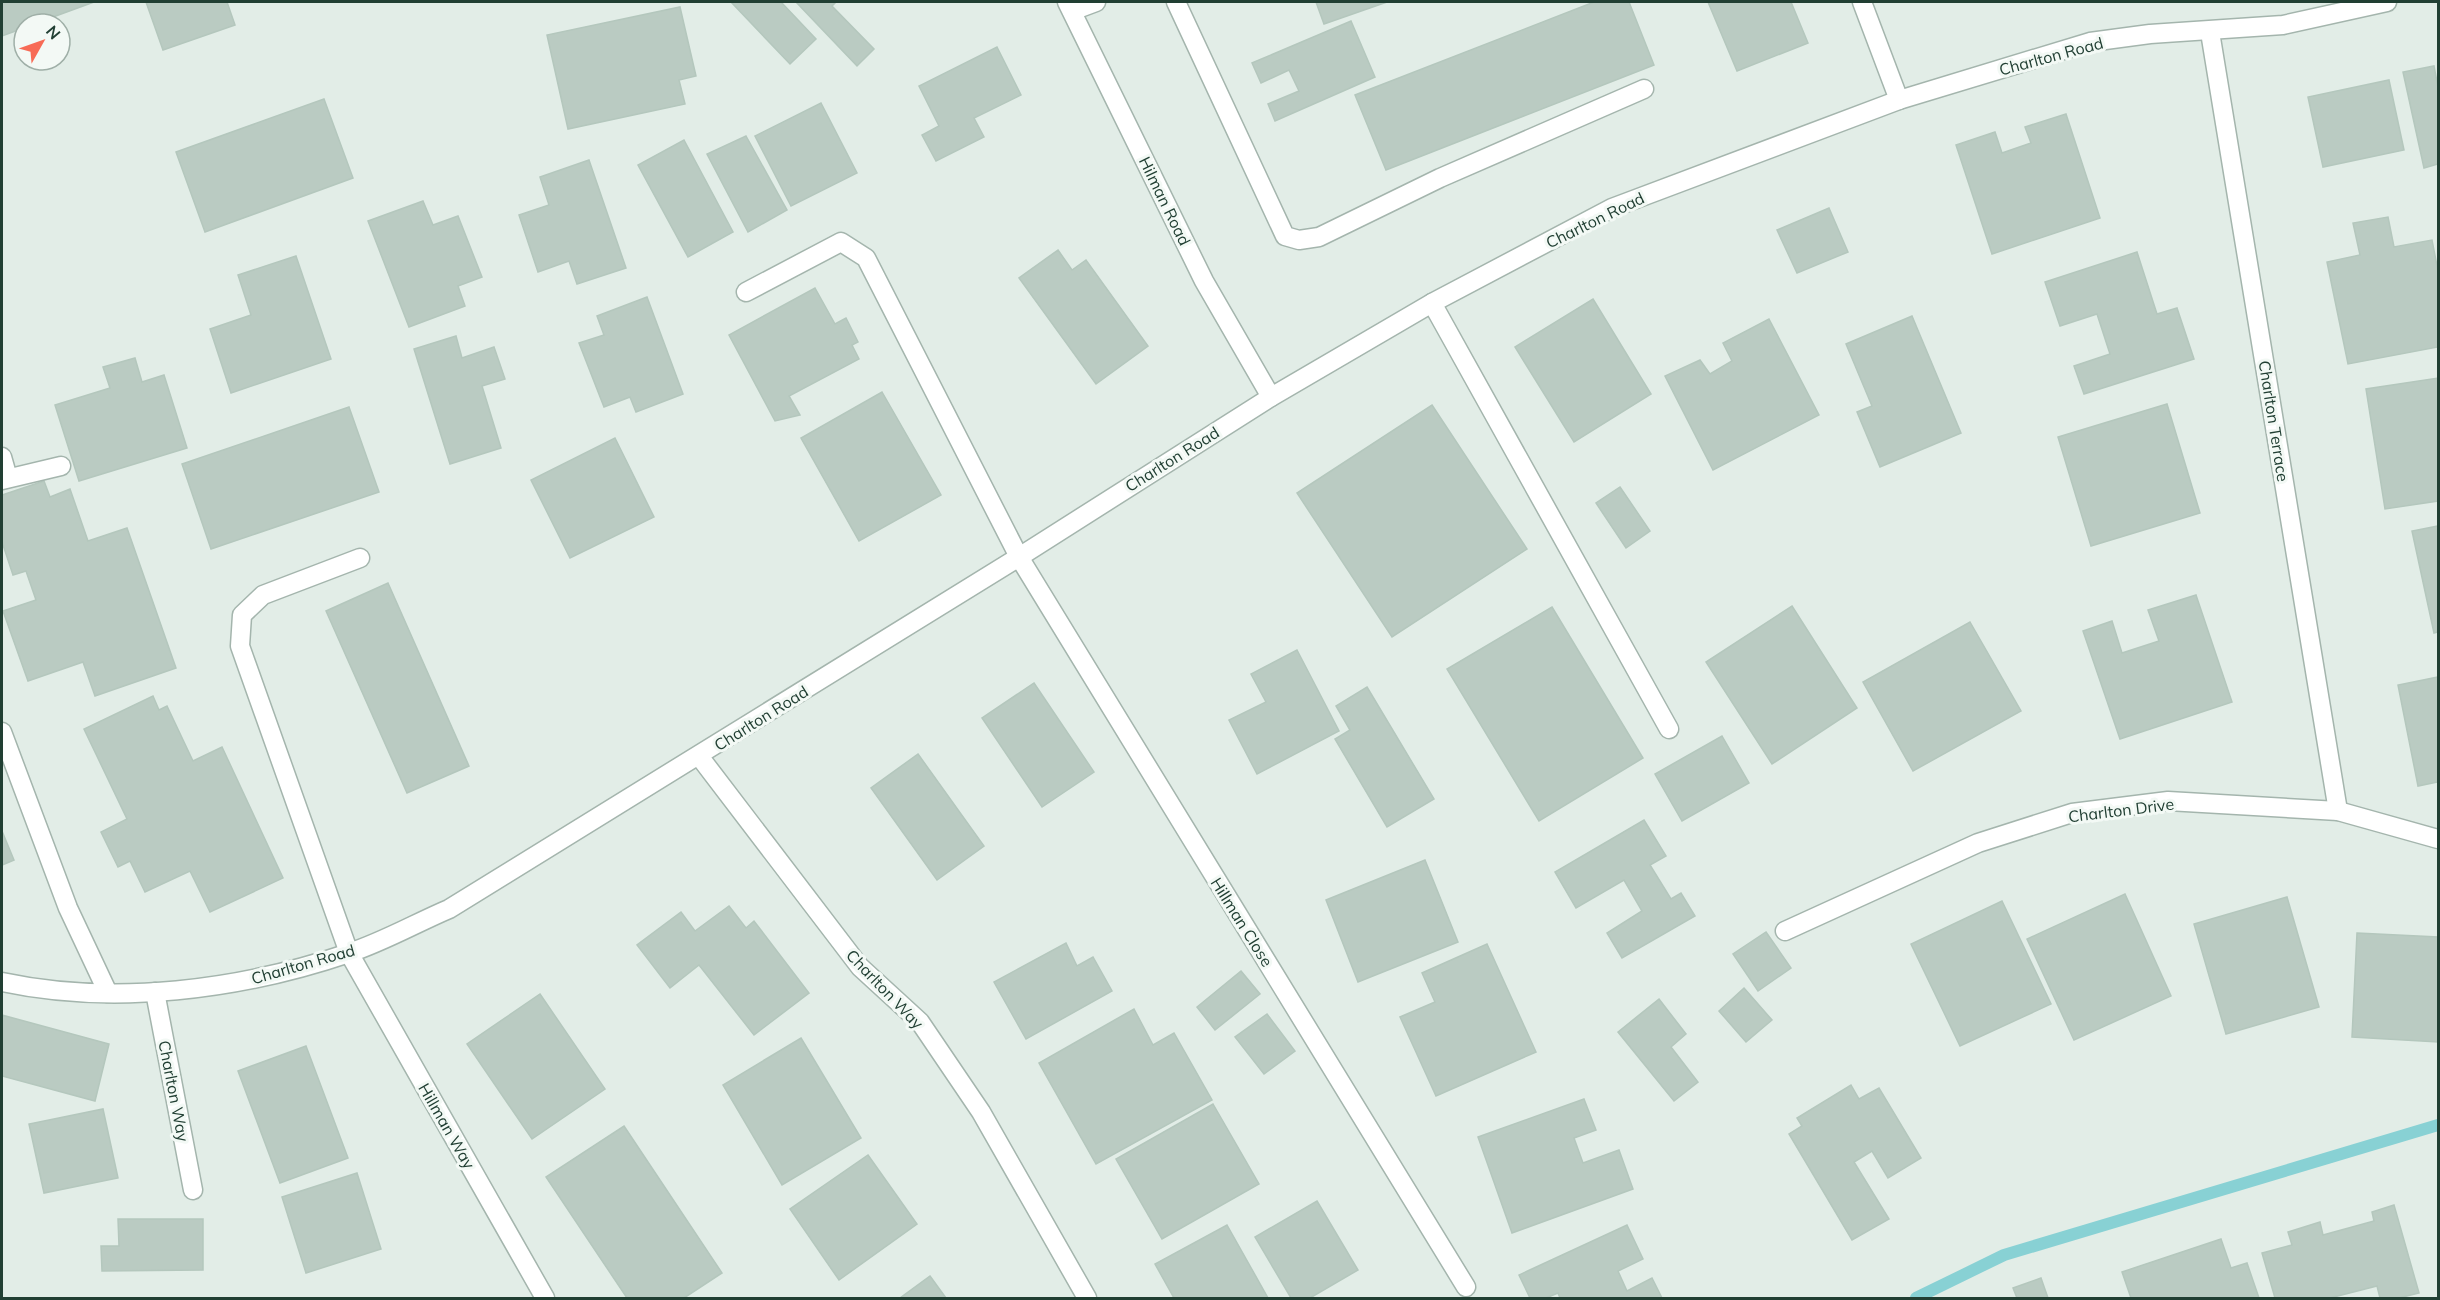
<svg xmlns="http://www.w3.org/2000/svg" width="2440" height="1300" font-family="Mulish,sans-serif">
<rect width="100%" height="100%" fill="#e2ede7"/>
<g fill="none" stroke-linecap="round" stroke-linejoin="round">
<!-- stream -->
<polyline stroke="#88d1d4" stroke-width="12" points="1916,1298 2004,1255 2438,1125"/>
</g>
<!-- building -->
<g fill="#bacbc2" stroke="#b4c7bd" stroke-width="1.5">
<polygon points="2,2 94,2 34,24 24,24 24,28 2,36"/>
<polygon points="146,2 227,2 235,25 163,50"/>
<polygon points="731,2 781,2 816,39 790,64"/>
<polygon points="796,2 836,2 832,6 874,49 857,66"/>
<polygon points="1316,2 1387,2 1324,24"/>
<polygon points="1594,2 1629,2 1654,65 1386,170 1355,95"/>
<polygon points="1708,2 1791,2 1808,43 1737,71"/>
<polygon points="680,7 696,76 679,80 685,104 568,129 547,35"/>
<polygon points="1351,21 1375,77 1275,121 1268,104 1299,91 1289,70 1261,83 1252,63"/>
<polygon points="997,47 1021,95 974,118 984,137 936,161 922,135 939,126 919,86"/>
<polygon points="2434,66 2438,87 2438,164 2424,168 2403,72"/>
<polygon points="2389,80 2404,150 2323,167 2308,97"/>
<polygon points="324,99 353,178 205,232 176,152"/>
<polygon points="821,103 857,173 791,206 755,136"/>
<polygon points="2066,114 2100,218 1992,254 1956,145 1995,132 2002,153 2031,143 2025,127"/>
<polygon points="746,136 787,210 748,232 707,154"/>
<polygon points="684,140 733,232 688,257 638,165"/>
<polygon points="589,160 626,268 577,284 569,261 538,272 519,215 549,205 540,177"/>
<polygon points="423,201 433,225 458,216 482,277 458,286 465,306 409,327 368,221"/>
<polygon points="1829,208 1848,252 1797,273 1777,230"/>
<polygon points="2388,217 2394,247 2432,240 2438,271 2438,347 2348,364 2327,262 2360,255 2353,223"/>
<polygon points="1058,250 1072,270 1086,260 1148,346 1096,384 1019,278"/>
<polygon points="2137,252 2157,314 2177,308 2194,359 2084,394 2074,366 2110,354 2097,314 2060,326 2045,282"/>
<polygon points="296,256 331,359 231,393 210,329 251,315 238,275"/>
<polygon points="815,288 835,324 846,318 858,342 852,345 859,359 789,396 800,415 775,421 729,335"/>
<polygon points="647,297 683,394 636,412 630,397 604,407 579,343 604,335 597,316"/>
<polygon points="1593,299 1651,394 1574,442 1515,347"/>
<polygon points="1912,316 1961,433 1880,467 1857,412 1872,406 1846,344"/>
<polygon points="1769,319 1819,415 1713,470 1665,376 1700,360 1710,374 1732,361 1723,343"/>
<polygon points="456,336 462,358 494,347 505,379 482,386 501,448 450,464 414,349"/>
<polygon points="135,358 142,382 164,375 187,448 79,481 55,405 110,388 103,367"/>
<polygon points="2438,378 2438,501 2385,509 2366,389"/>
<polygon points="882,392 941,495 859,541 801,438"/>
<polygon points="2167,404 2200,513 2091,546 2058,437"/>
<polygon points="1432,405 1527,549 1392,637 1297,493"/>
<polygon points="349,407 379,492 211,549 182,464"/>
<polygon points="615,438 654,517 570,558 531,480"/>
<polygon points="44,481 50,497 70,489 88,541 127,528 176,668 95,696 83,662 28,681 3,611 36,600 26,571 13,575 2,542 2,495"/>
<polygon points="1620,487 1650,531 1626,548 1596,503"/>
<polygon points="2438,526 2438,632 2434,633 2412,531"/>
<polygon points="388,583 469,766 407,793 326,611"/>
<polygon points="2196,595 2232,702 2120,739 2083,631 2112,621 2122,653 2159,641 2148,610"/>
<polygon points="1792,606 1857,708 1772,764 1706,662"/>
<polygon points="1552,607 1643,758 1539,821 1447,669"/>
<polygon points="1970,622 2021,711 1913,771 1863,682"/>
<polygon points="1297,650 1339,731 1257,774 1229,720 1266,702 1251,674"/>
<polygon points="2438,677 2438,782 2418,786 2398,685"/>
<polygon points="1034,683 1094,772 1042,807 982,718"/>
<polygon points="1367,687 1434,799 1387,827 1335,739 1350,730 1336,706"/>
<polygon points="153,696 159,710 167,706 193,761 222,747 283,878 210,912 190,871 145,892 130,861 118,867 101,832 127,819 84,729"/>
<polygon points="1722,736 1749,783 1682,821 1655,774"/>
<polygon points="918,754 984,846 937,880 871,788"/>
<polygon points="1644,820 1666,856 1650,865 1671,899 1681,893 1695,916 1622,958 1607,933 1642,911 1624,880 1576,908 1555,872"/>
<polygon points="2,831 14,860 2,865"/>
<polygon points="1425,860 1458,942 1358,982 1326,900"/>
<polygon points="2125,894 2171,996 2074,1040 2027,939"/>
<polygon points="2287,897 2319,1007 2226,1034 2194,924"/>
<polygon points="2002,901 2051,1004 1960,1046 1911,944"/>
<polygon points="729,906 746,928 754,921 809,993 754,1035 699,965 670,988 637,945 681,912 695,931"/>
<polygon points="1766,932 1791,968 1758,991 1733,954"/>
<polygon points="2357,933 2438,937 2438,1042 2352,1037"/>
<polygon points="1066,943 1077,966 1093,957 1112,991 1026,1039 994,982"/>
<polygon points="1487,944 1536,1052 1436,1096 1400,1017 1435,1002 1422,973"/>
<polygon points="1241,971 1260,994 1215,1030 1197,1007"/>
<polygon points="1744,988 1772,1020 1746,1042 1719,1011"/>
<polygon points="540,994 605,1089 532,1139 467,1044"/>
<polygon points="1659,999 1686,1034 1671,1047 1698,1082 1674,1101 1618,1032"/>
<polygon points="1134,1009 1153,1045 1174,1033 1212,1100 1096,1164 1039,1063"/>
<polygon points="1267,1014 1295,1051 1264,1074 1235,1037"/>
<polygon points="2,1015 109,1044 95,1101 2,1076"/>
<polygon points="801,1038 861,1138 782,1185 723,1085"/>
<polygon points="306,1046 348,1158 280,1183 238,1071"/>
<polygon points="1851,1085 1859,1099 1879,1088 1921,1158 1888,1178 1872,1151 1854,1162 1889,1219 1852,1240 1789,1134 1802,1126 1797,1118"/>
<polygon points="1584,1099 1596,1130 1574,1138 1583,1163 1619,1150 1633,1189 1512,1233 1478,1137"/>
<polygon points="1213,1104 1259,1184 1162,1239 1116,1159"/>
<polygon points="103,1109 118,1178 44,1193 29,1124"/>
<polygon points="624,1126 722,1273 684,1298 627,1298 546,1177"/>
<polygon points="868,1155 917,1224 839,1280 790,1209"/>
<polygon points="357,1173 381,1249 306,1273 282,1197"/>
<polygon points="1317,1201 1358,1270 1310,1298 1291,1298 1255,1237"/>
<polygon points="2394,1205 2419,1293 2399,1298 2380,1298 2377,1286 2330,1298 2275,1298 2262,1253 2292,1245 2288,1232 2320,1222 2323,1235 2374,1221 2372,1212"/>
<polygon points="118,1219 203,1219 203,1270 102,1271 101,1246 119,1246"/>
<polygon points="1227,1225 1268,1298 1174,1298 1155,1264"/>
<polygon points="1627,1225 1643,1259 1618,1271 1627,1291 1652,1278 1662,1298 1560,1298 1558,1293 1546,1298 1530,1298 1519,1275"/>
<polygon points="2221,1239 2231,1268 2247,1263 2259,1298 2131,1298 2122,1272"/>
<polygon points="930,1276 946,1298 900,1298"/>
<polygon points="2041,1278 2048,1298 2017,1298 2013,1288"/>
</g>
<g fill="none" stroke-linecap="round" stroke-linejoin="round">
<defs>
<g id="lane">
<polyline points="1176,2 1285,236 1299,240 1319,237 1440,178 1644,89"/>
<polyline points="1072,11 1096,2"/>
<polyline points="746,292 841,242 866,258 1019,557"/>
<polyline points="1432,303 1669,729"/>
</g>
<g id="street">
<polyline points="1067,2 1204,281 1271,397"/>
<polyline points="1862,2 1899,100"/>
<polyline points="2210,32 2338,811"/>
<polyline points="2,457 8,478"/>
<polyline points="2,480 61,466"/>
<polyline points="1019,557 1466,1287"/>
<polyline points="360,558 263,595 242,615 240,646 349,953 545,1298"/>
<polyline points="2,732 68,908 108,993"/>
<polyline points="699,756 860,967 920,1022 981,1112 1087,1298"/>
<polyline points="1785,931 1978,843 2072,813 2168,801 2338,811 2438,839"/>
<path d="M2,982C114,1006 240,990 349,953C383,942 416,923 449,909L1019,557L1271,397L1432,303L1612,208L1899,100L2090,42L2150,34L2283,25L2387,2"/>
<polyline points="155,992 193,1190"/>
</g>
</defs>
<!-- lane casing -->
<use href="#lane" stroke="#a4b5ad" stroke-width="21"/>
<!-- street casing -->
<use href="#street" stroke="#a4b5ad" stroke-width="21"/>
<!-- lane -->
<use href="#lane" stroke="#fff" stroke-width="18"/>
<!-- street -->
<use href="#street" stroke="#fff" stroke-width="18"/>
</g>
<g text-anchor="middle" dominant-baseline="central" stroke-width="6" stroke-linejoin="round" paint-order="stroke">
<!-- street labels -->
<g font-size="16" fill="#213f33" stroke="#f3f9f5">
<text transform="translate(2051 56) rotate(-15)">Charlton Road</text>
<text transform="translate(1165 201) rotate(64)">Hilman Road</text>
<text transform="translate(1595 220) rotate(-26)">Charlton Road</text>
<text transform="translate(2274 421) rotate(81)">Charlton Terrace</text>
<text transform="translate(1172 459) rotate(-32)">Charlton Road</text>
<text transform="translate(761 718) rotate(-32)">Charlton Road</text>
<text transform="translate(2121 810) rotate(-7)">Charlton Drive</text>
<text transform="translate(1242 922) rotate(58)">Hillman Close</text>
<text transform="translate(303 964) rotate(-16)">Charlton Road</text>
<text transform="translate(885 989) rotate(46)">Charlton Way</text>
<text transform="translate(174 1091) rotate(79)">Charlton Way</text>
<text transform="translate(447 1126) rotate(60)">Hillman Way</text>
</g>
</g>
<!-- border -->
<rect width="2440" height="1300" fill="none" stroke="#213f33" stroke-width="6"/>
<!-- north arrow -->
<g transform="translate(42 42) rotate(50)"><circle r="28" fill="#f3f9f5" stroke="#9fafa7" stroke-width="1.5"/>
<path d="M0-4.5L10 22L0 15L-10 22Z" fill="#f76b56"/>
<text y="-9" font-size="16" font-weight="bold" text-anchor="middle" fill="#213f33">N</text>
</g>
</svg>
